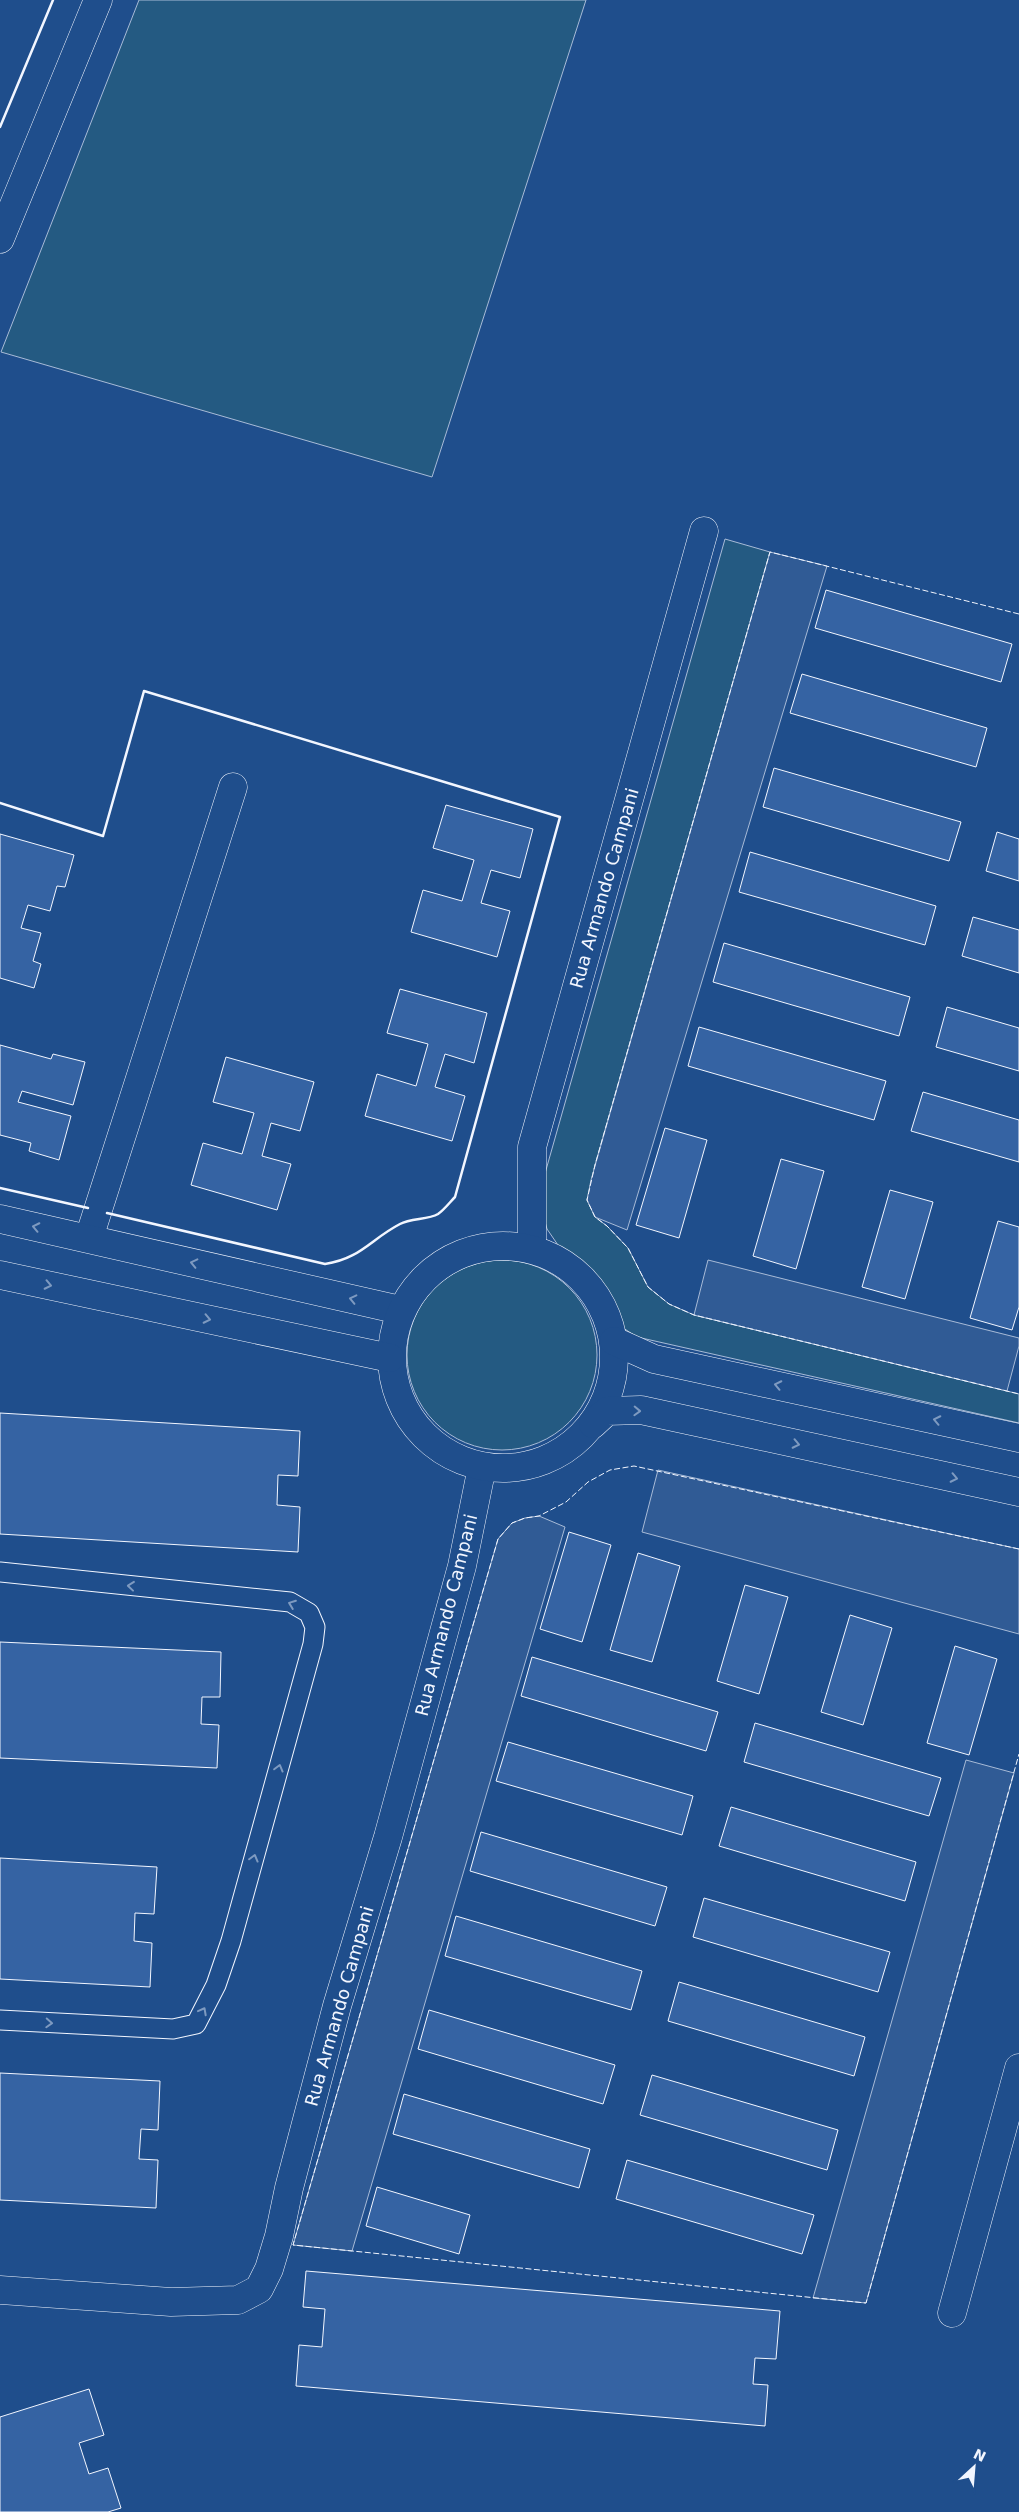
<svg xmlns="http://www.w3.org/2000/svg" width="1019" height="2512" font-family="'DejaVu Sans',sans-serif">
<rect width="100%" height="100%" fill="#1f4e8c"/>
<!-- green -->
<g fill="#245a82" stroke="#a8bbd7">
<polygon points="139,0 586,0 432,477 1,352"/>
<polygon points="725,539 770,552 595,1165 587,1200 595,1217 607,1226 628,1248 648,1287 669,1304 694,1315 1019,1394 1019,1423 637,1337 614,1322 589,1274 560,1248 547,1229 541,1207 542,1184"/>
<circle cx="502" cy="1355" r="95"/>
</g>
<!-- parking -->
<g fill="#305b95" stroke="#a8bbd7">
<polygon points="770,552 827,566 627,1230 595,1217 587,1200 591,1180"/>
<polygon points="708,1260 1019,1338 1019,1346 1007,1391 694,1315"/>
<polygon points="658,1470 1019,1549 1019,1634 642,1532"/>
<polygon points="539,1516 565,1527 352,2251 293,2245 498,1539 512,1523 525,1518"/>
<polygon points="966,1760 1014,1773 866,2303 813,2298"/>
</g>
<!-- building -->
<g fill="#3563a3" stroke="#f2f6ff">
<polygon points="826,590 1012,644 1001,682 815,628"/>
<polygon points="802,674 987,728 976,767 790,713"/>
<polygon points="774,768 961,822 949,861 763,807"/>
<polygon points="446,805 533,829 520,878 491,870 481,903 510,911 497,957 411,932 423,890 462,901 474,860 433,848"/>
<polygon points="997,832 1019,839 1019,881 986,871"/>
<polygon points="0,834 74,855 65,887 57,886 50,911 28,905 21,928 41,933 33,961 41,964 34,988 0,978"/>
<polygon points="750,852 936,906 925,945 739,892"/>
<polygon points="973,917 1019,930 1019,973 962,956"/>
<polygon points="724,943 910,997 899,1036 713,982"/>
<polygon points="400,989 487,1013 474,1063 445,1054 435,1087 465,1096 452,1141 365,1116 377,1074 416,1086 428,1044 387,1033"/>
<polygon points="947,1007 1019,1028 1019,1071 936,1047"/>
<polygon points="699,1027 886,1081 874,1120 688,1066"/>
<polygon points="0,1045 51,1059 53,1054 85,1062 73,1105 22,1091 18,1102 71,1116 59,1160 29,1151 31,1143 0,1135"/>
<polygon points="226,1057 314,1082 300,1131 271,1123 262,1156 291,1164 277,1210 191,1185 203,1143 242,1154 254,1113 213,1102"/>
<polygon points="923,1092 1019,1120 1019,1162 911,1131"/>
<polygon points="665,1128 707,1140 679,1238 636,1225"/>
<polygon points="781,1159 824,1171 796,1269 753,1256"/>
<polygon points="890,1190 933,1202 905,1299 862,1287"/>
<polygon points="998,1221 1019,1227 1019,1307 1012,1330 970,1318"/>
<polygon points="0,1413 300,1431 298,1476 278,1475 277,1505 300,1507 298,1552 0,1534"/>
<polygon points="569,1532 611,1545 582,1642 540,1629"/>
<polygon points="638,1553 680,1566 652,1662 610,1650"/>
<polygon points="745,1585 788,1597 759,1694 717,1681"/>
<polygon points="850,1615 892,1628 863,1725 821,1712"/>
<polygon points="0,1642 221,1652 220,1697 202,1697 201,1724 219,1725 217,1768 0,1758"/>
<polygon points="955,1646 997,1659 969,1755 927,1743"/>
<polygon points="532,1657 718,1712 706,1751 521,1696"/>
<polygon points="755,1723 941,1778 929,1816 744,1762"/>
<polygon points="508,1742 693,1796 682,1835 496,1781"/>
<polygon points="731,1807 916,1862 905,1901 719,1846"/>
<polygon points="481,1832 667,1887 655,1926 470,1871"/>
<polygon points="0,1858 157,1867 154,1914 135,1913 134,1941 152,1943 150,1987 0,1979"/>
<polygon points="704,1898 890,1952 878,1992 693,1937"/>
<polygon points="456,1916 642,1971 631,2010 445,1956"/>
<polygon points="679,1982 865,2037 854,2076 668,2021"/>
<polygon points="429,2010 615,2065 603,2104 418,2049"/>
<polygon points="0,2073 160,2081 158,2130 141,2129 139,2159 158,2160 156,2208 0,2200"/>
<polygon points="652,2075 838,2130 827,2170 640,2115"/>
<polygon points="404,2094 590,2149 579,2188 393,2134"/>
<polygon points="627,2160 814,2215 802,2254 616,2199"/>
<polygon points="377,2187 470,2215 459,2254 366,2226"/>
<polygon points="306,2271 780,2311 776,2359 755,2358 753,2384 768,2385 765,2426 296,2386 299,2345 322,2347 325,2309 303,2307"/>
<polygon points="89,2389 104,2435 79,2443 89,2474 108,2468 121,2508 108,2512 0,2512 0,2417"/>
</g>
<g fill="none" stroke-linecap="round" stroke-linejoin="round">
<defs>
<polyline id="service" points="0,1572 290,1602 309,1613 315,1627 313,1644 231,1941 216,1985 196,2024 173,2029 0,2020"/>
<g id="minor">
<polyline points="0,239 98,0"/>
<polyline points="89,1238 233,787"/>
<polyline points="532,1248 532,1147 704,531"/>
<polyline points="0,2290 171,2302 238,2300 259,2289 269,2269 279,2236 289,2188 337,2006 388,1837 435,1665 462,1566 482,1467"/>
<polyline points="952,2313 1019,2068"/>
</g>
<g id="tertiary">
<polyline points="0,1219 400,1310"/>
<circle cx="503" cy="1357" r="111"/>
<polyline points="0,1275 390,1358"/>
<polyline points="614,1341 654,1359 1019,1438"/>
<polyline points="593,1424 607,1411 641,1410 1019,1492"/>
</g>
</defs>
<!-- service casing -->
<use href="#service" stroke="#f2f6ff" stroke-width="21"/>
<!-- minor casing -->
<use href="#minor" stroke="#f2f6ff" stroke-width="29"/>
<!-- tertiary casing -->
<use href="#tertiary" stroke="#f2f6ff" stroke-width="29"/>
<!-- service -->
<use href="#service" stroke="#1f4e8c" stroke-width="19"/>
<!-- minor -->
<use href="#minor" stroke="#1f4e8c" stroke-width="28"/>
<!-- tertiary -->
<use href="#tertiary" stroke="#1f4e8c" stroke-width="28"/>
<!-- fence -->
<g stroke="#f2f6ff" stroke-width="1" stroke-dasharray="6 2.5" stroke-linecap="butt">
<polyline points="1019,614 770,552 595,1165 587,1200 595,1217 607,1226 628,1248 648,1287 669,1304 694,1315 1019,1394"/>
<polyline points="1019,1549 634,1466 610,1470 588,1482 566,1502 539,1516 525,1518 512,1523 498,1539 293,2245 866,2303 1019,1754"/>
</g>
<!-- wall -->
<g stroke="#f2f6ff" stroke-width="2.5">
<polyline points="0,127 53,0"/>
<path d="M0,803L103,836L144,691L560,817L455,1197C450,1202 444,1210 438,1214C428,1220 411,1218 400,1224C371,1239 360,1259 325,1264L107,1213"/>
<polyline points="0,1188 88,1208"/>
</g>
</g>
<!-- one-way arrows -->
<defs><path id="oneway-chevron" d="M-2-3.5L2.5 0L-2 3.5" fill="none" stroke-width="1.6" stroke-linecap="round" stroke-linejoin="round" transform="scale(1.25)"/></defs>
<g stroke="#7e9ac0">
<use href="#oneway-chevron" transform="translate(36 1227) rotate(-168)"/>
<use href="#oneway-chevron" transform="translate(194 1263) rotate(-167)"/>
<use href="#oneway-chevron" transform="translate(48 1285) rotate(12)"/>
<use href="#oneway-chevron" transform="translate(353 1299) rotate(-167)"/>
<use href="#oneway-chevron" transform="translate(207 1319) rotate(12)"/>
<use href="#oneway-chevron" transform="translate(778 1385) rotate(-168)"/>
<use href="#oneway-chevron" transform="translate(637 1411) rotate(2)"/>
<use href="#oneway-chevron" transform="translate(937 1420) rotate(-168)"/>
<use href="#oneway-chevron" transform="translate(796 1444) rotate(12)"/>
<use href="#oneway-chevron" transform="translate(954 1478) rotate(12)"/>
<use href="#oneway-chevron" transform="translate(131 1586) rotate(-174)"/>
<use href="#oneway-chevron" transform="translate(292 1604) rotate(-159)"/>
<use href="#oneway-chevron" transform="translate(279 1768) rotate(-75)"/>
<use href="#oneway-chevron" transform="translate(254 1858) rotate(-75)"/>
<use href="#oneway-chevron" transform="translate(203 2011) rotate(-62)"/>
<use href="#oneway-chevron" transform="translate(49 2023) rotate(3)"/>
</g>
<g text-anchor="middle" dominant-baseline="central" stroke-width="4" stroke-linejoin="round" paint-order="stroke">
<!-- street labels -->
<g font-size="18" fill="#f2f6ff" stroke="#1f4e8c">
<text transform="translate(604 888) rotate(-74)">Rua Armando Campani</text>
<text transform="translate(446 1615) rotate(-76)">Rua Armando Campani</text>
<text transform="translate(339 2006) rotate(-74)">Rua Armando Campani</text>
</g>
</g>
<!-- north arrow -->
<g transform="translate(974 2467) rotate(26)" stroke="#1f4e8c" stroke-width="4" paint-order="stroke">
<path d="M0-4L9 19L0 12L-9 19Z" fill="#f2f6ff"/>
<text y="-8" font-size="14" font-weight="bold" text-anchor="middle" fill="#f2f6ff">N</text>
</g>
</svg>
